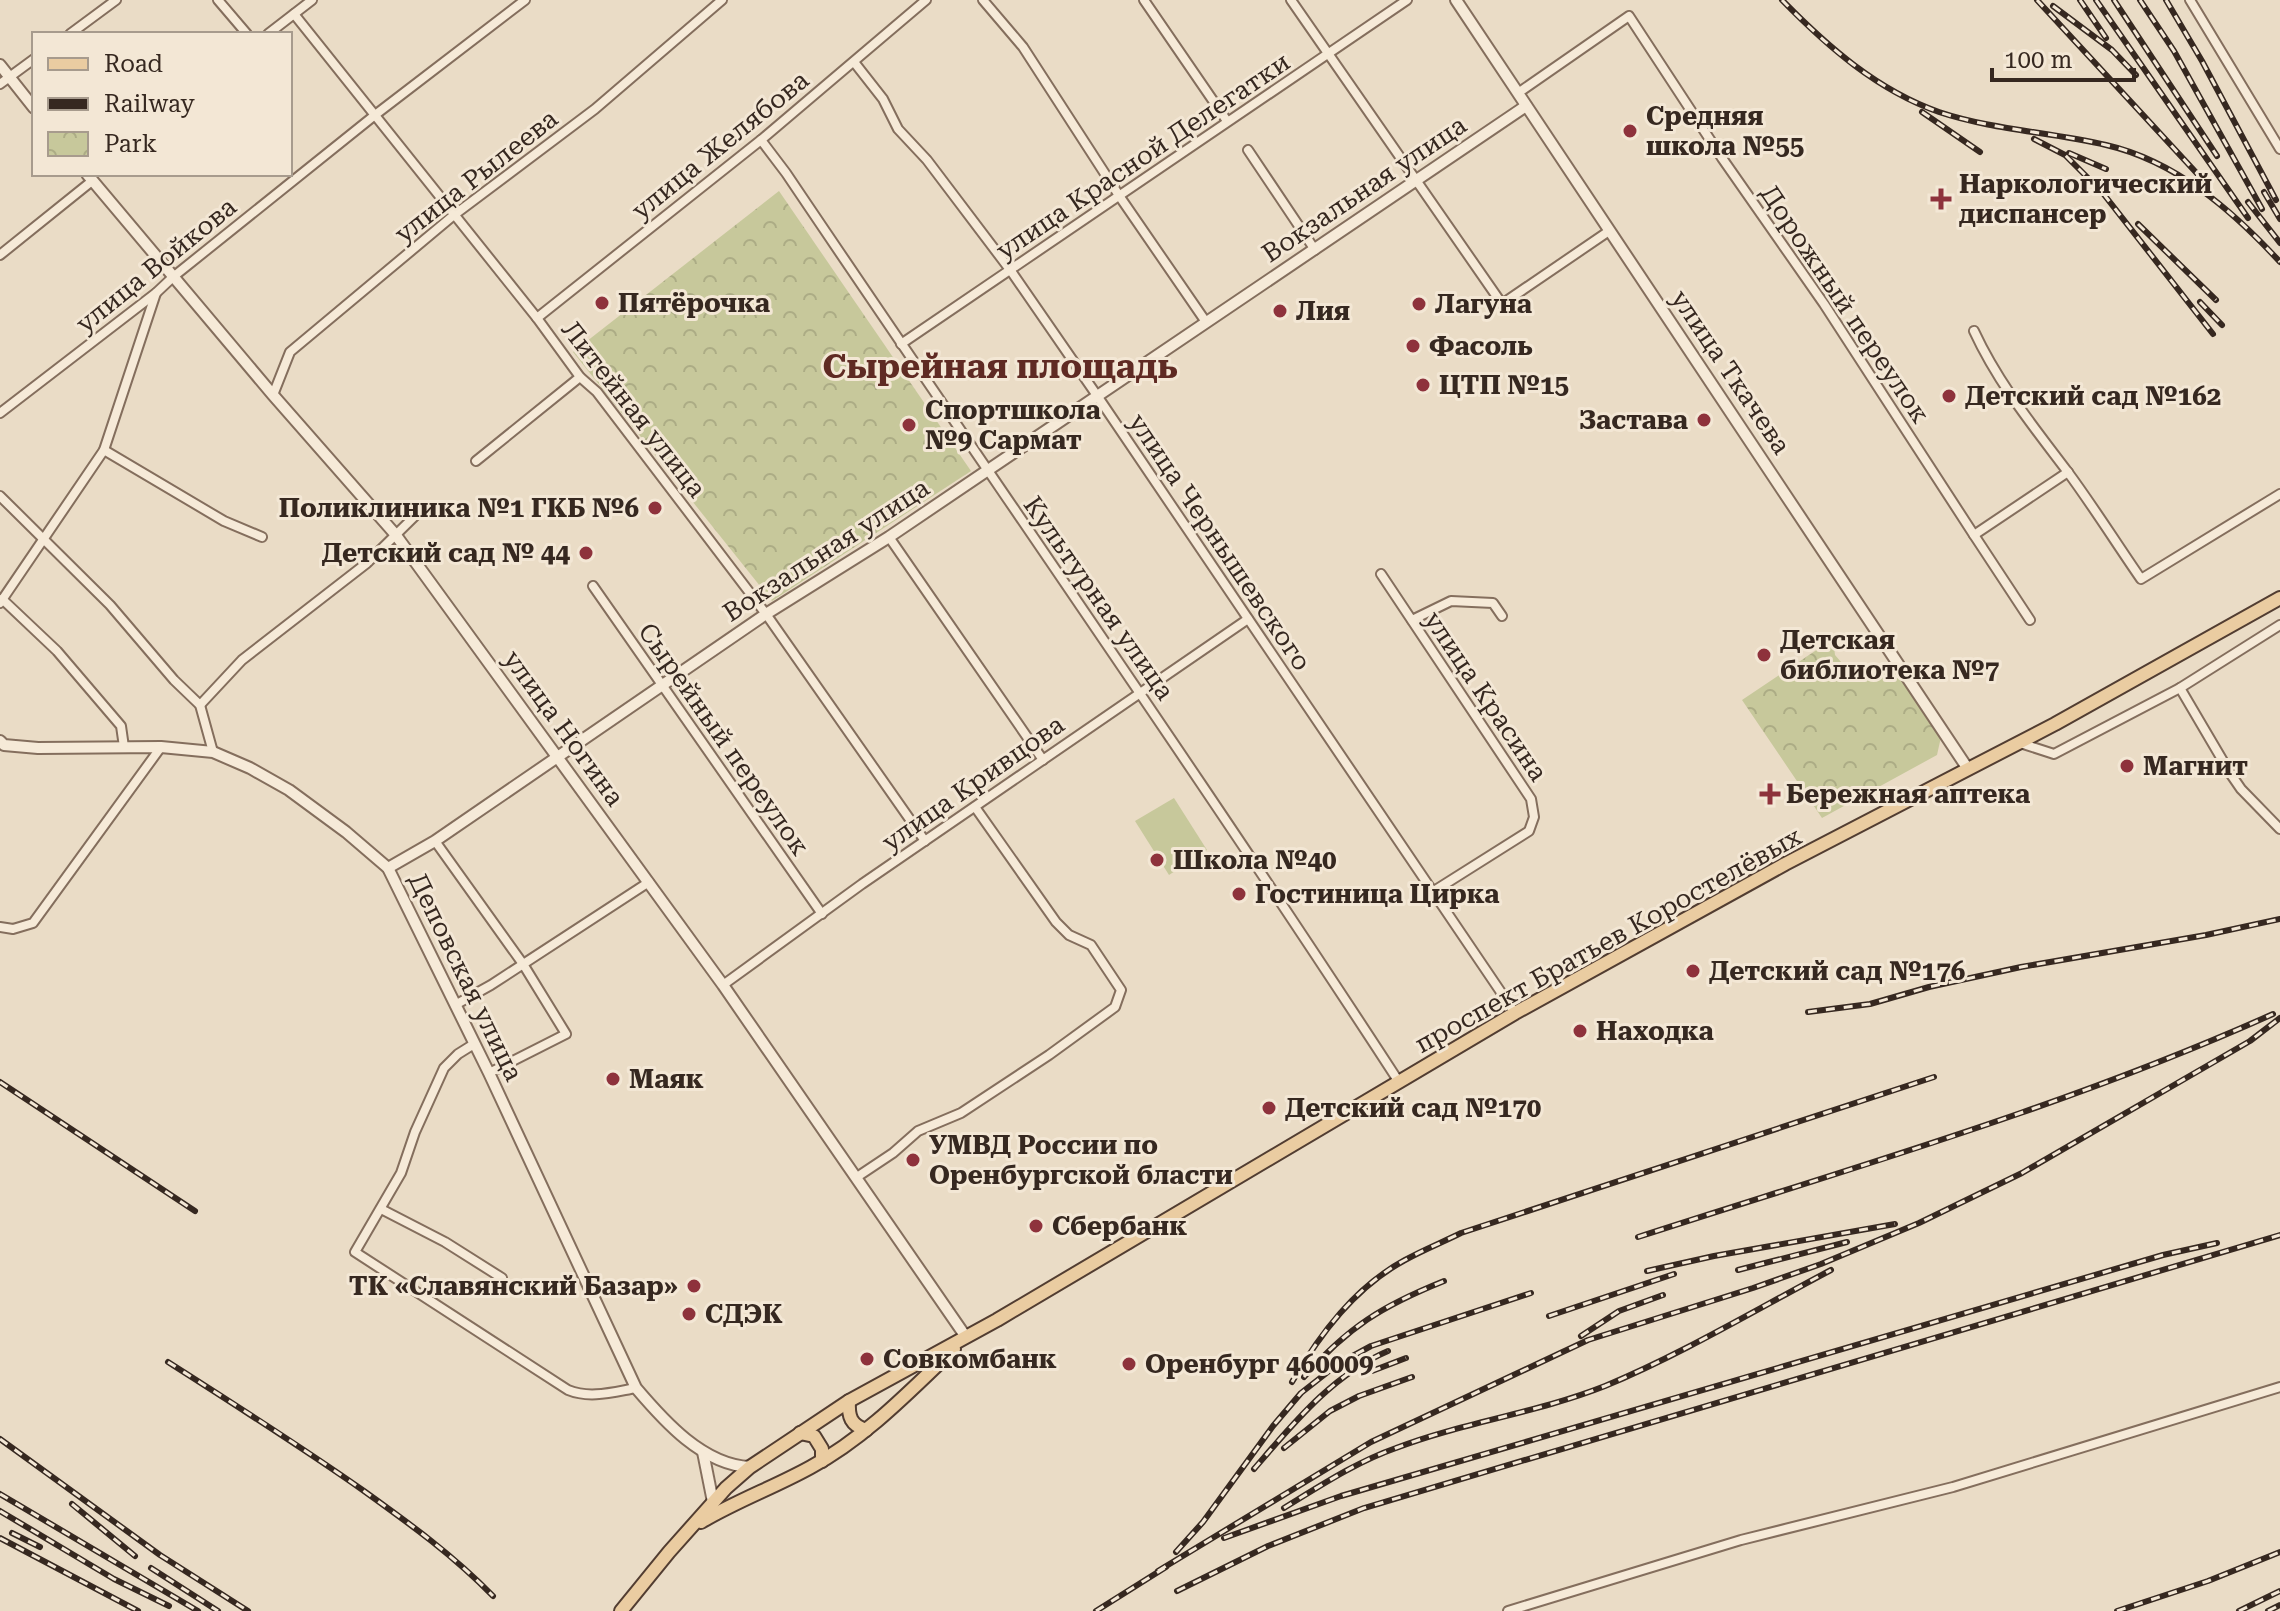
<svg xmlns="http://www.w3.org/2000/svg" width="2280" height="1611" font-family="'Roboto Serif',serif">
<defs>
<pattern id="park-crowns" width="20" height="18" patternUnits="userSpaceOnUse" patternTransform="scale(2)"><rect width="20" height="18" fill="#c7c89b"/><path d="M2 6a3 3 0 1 1 6 0M12 15a3 3 0 1 1 6 0" fill="none" stroke="#acac85"/></pattern>
</defs>
<rect width="100%" height="100%" fill="#eadcc6"/>
<!-- grass -->
<polygon fill="#c7c89b" points="1174,798 1207,850 1169,875 1135,821"/>
<!-- park -->
<g fill="url(#park-crowns)">
<polygon points="779,191 971,471 772,601 573,352"/>
<polygon points="1833,639 1835,655 1848,670 1870,670 1891,661 1941,737 1937,755 1822,818 1742,700"/>
</g>
<g fill="none" stroke-linecap="round" stroke-linejoin="round">
<defs>
<g id="minor">
<polyline points="218,0 247,34"/>
<polyline points="983,0 1023,47 1120,197 1206,322"/>
<polyline points="1144,0 1227,121"/>
<polyline points="1291,0 1502,304 1609,231"/>
<polyline points="2190,0 2280,149"/>
<polyline points="294,14 537,318 580,377 597,392 766,614 925,841"/>
<polyline points="70,34 116,0"/>
<polyline points="268,34 312,0"/>
<polyline points="854,62 883,99 898,129 927,160 1011,271 1098,397 1515,1013"/>
<polyline points="0,84 34,59"/>
<polyline points="1518,93 1629,16 1722,158 1824,304 1974,535 2068,472"/>
<path d="M761,140L786,173C990,476 1200,776 1399,1082"/>
<polyline points="1248,150 1315,250"/>
<polyline points="0,255 92,181"/>
<polyline points="537,318 761,140 926,0"/>
<path d="M1974,331C1998,383 2033,426 2067,471C2093,506 2116,543 2141,579L2280,494"/>
<polyline points="901,344 1407,0"/>
<polyline points="273,395 290,352 454,215 595,109 722,0"/>
<polyline points="0,413 156,293 173,277 375,115 525,0"/>
<polyline points="104,450 224,521 262,537"/>
<polyline points="476,461 580,377"/>
<polyline points="0,496 110,605 174,680 200,705 213,752"/>
<polyline points="1974,535 2030,620"/>
<polyline points="889,537 1043,760"/>
<polyline points="1381,574 1531,799 1534,817 1529,831 1434,891"/>
<polyline points="593,586 822,914"/>
<polyline points="2,599 57,651 121,726 124,747"/>
<polyline points="0,603 104,450 156,293"/>
<polyline points="1412,620 1451,601 1493,603 1502,616"/>
<polyline points="2180,688 2230,773 2241,789 2280,829"/>
<polyline points="200,705 242,660 367,563 420,511"/>
<polyline points="2020,743 2054,754 2180,688 2280,625"/>
<polyline points="435,841 523,964 566,1034 489,1073"/>
<polyline points="0,927 13,929 33,923 161,747"/>
<polyline points="723,985 862,884 1248,619"/>
<polyline points="455,1005 491,985 649,882"/>
<path d="M474,1044L458,1054L444,1068L415,1132L401,1173L355,1252L568,1390C590,1399 613,1392 636,1388"/>
<polyline points="857,1177 893,1153 918,1131 961,1113 1049,1055 1115,1007 1121,990 1091,945 1069,935 1056,922 975,807"/>
<polyline points="381,1209 445,1242 502,1278"/>
<polyline points="1508,1611 1741,1540 1953,1487 2280,1387"/>
</g>
<g id="tertiary">
<polyline points="1456,0 1968,769"/>
<polyline points="0,65 34,108"/>
<polyline points="87,174 273,395 395,534 723,985 966,1337"/>
<path d="M0,741L4,745L38,748L161,747L213,752L250,768L289,790L346,832L388,868L489,1073L636,1388C664,1421 703,1465 750,1467"/>
<polyline points="388,868 435,841 766,614 889,537 1526,106"/>
<polyline points="703,1452 713,1502"/>
</g>
<g id="primary">
<path d="M849,1401C848,1417 851,1425 866,1430"/>
<polyline points="800,1433 814,1436 822,1449 822,1461"/>
<path d="M701,1522C736,1501 775,1487 811,1467C865,1438 910,1391 954,1349"/>
<polyline points="621,1611 669,1552 726,1488 750,1467 849,1401 997,1320 1515,1013 1785,864 2055,724 2280,598"/>
</g>
</defs>
<!-- minor casing -->
<use href="#minor" stroke="#846e5d" stroke-width="12"/>
<!-- tertiary casing -->
<use href="#tertiary" stroke="#846e5d" stroke-width="14"/>
<!-- primary casing -->
<use href="#primary" stroke="#523d31" stroke-width="16"/>
<!-- minor -->
<use href="#minor" stroke="#f6ead8" stroke-width="8"/>
<!-- tertiary -->
<use href="#tertiary" stroke="#f6ead8" stroke-width="10"/>
<!-- primary -->
<use href="#primary" stroke="#eacca1" stroke-width="12"/>
<defs>
<g id="rail">
<path d="M1782,0C1828,47 1877,90 1939,112C1993,130 2051,132 2106,145C2176,161 2233,211 2280,262"/>
<polyline points="2037,0 2203,180"/>
<polyline points="2080,0 2106,38"/>
<polyline points="2096,0 2248,218"/>
<polyline points="2114,0 2217,156"/>
<polyline points="2140,0 2174,51 2262,209"/>
<polyline points="2166,0 2202,61 2276,200"/>
<polyline points="2053,6 2112,50 2136,75"/>
<polyline points="1922,112 1980,152"/>
<polyline points="2034,139 2065,155 2102,192 2213,334"/>
<polyline points="2069,153 2106,169"/>
<polyline points="2264,192 2280,219"/>
<polyline points="2248,202 2280,243"/>
<polyline points="2138,224 2216,300"/>
<polyline points="2200,302 2222,325"/>
<polyline points="1808,1012 1870,1004 1929,987 2021,967 2206,935 2280,919"/>
<polyline points="0,1082 195,1211"/>
<path d="M1638,1237C1851,1168 2068,1106 2273,1014"/>
<polyline points="1738,1270 1847,1242"/>
<polyline points="1647,1271 1714,1256 1895,1224"/>
<polyline points="1549,1316 1674,1274"/>
<polyline points="1581,1336 1619,1311 1663,1295"/>
<path d="M168,1362C234,1404 300,1446 364,1491C410,1524 453,1555 493,1596"/>
<polyline points="1372,1371 1406,1358"/>
<path d="M1304,1377C1348,1327 1382,1306 1444,1281"/>
<path d="M1292,1382C1320,1334 1355,1287 1405,1260C1423,1250 1443,1242 1461,1233L1934,1077"/>
<polyline points="0,1439 160,1555 248,1611"/>
<polyline points="1284,1448 1330,1411 1359,1396 1412,1377"/>
<path d="M1254,1469C1293,1424 1332,1375 1388,1351"/>
<polyline points="0,1494 198,1611"/>
<polyline points="72,1504 135,1556"/>
<path d="M1284,1508C1320,1486 1356,1462 1396,1448C1464,1422 1537,1413 1605,1386C1682,1354 1757,1309 1831,1270"/>
<polyline points="0,1511 114,1579 169,1606"/>
<polyline points="12,1533 40,1547"/>
<polyline points="0,1538 138,1611"/>
<polyline points="1224,1538 1341,1496 2163,1255 2217,1243"/>
<polyline points="1176,1552 1203,1522 1273,1426 1301,1393 1338,1364 1371,1346 1531,1293"/>
<polyline points="151,1568 218,1611"/>
<polyline points="1158,1571 1371,1442 1588,1340 1753,1288 1821,1264 1919,1223 2022,1173 2250,1041 2280,1018"/>
<polyline points="1177,1591 1268,1546 1364,1508 2280,1235"/>
<polyline points="1096,1611 1166,1567"/>
<polyline points="2117,1611 2208,1581 2280,1552"/>
<polyline points="2239,1611 2280,1591"/>
<polyline points="2268,1611 2280,1605"/>
</g>
</defs>
<!-- rail casing -->
<use href="#rail" stroke="#362820" stroke-width="6"/>
<!-- rail -->
<use href="#rail" stroke="#f3e7d5" stroke-width="3" stroke-dasharray="9" stroke-linecap="butt"/>
</g>
<!-- markers -->
<g fill="#8e323c" stroke="#f3e7d5" stroke-width="3">
<circle cx="1630" cy="131" r="8"/>
<path d="M1937 187h8v8h8v8h-8v8h-8v-8h-8v-8h8z"/>
<circle cx="602" cy="303" r="8"/>
<circle cx="1419" cy="304" r="8"/>
<circle cx="1280" cy="311" r="8"/>
<circle cx="1413" cy="346" r="8"/>
<circle cx="1423" cy="385" r="8"/>
<circle cx="1949" cy="396" r="8"/>
<circle cx="1704" cy="420" r="8"/>
<circle cx="909" cy="425" r="8"/>
<circle cx="655" cy="508" r="8"/>
<circle cx="586" cy="553" r="8"/>
<circle cx="1764" cy="655" r="8"/>
<circle cx="2127" cy="766" r="8"/>
<path d="M1766 782h8v8h8v8h-8v8h-8v-8h-8v-8h8z"/>
<circle cx="1157" cy="860" r="8"/>
<circle cx="1239" cy="894" r="8"/>
<circle cx="1693" cy="971" r="8"/>
<circle cx="1580" cy="1031" r="8"/>
<circle cx="613" cy="1079" r="8"/>
<circle cx="1269" cy="1108" r="8"/>
<circle cx="913" cy="1160" r="8"/>
<circle cx="1036" cy="1226" r="8"/>
<circle cx="694" cy="1286" r="8"/>
<circle cx="689" cy="1314" r="8"/>
<circle cx="867" cy="1359" r="8"/>
<circle cx="1129" cy="1364" r="8"/>
</g>
<g text-anchor="middle" dominant-baseline="central" stroke-width="6" stroke-linejoin="round" paint-order="stroke">
<!-- poi labels -->
<g font-size="26" font-weight="bold" fill="#362820" stroke="#f3e7d5" text-anchor="start">
<text x="1646" y="116">Средняя<tspan x="1646" dy="30">школа №55</tspan></text>
<text x="1959" y="184">Наркологический<tspan x="1959" dy="30">диспансер</tspan></text>
<text x="618" y="303">Пятёрочка</text>
<text x="1435" y="304">Лагуна</text>
<text x="1296" y="311">Лия</text>
<text x="1429" y="346">Фасоль</text>
<text x="1439" y="385">ЦТП №15</text>
<text x="1965" y="396">Детский сад №162</text>
<text x="925" y="410">Спортшкола<tspan x="925" dy="30">№9 Сармат</tspan></text>
<text x="1688" y="420" text-anchor="end">Застава</text>
<text x="639" y="508" text-anchor="end">Поликлиника №1 ГКБ №6</text>
<text x="570" y="553" text-anchor="end">Детский сад № 44</text>
<text x="1780" y="640">Детская<tspan x="1780" dy="30">библиотека №7</tspan></text>
<text x="2143" y="766">Магнит</text>
<text x="1786" y="794">Бережная аптека</text>
<text x="1173" y="860">Школа №40</text>
<text x="1255" y="894">Гостиница Цирка</text>
<text x="1709" y="971">Детский сад №176</text>
<text x="1596" y="1031">Находка</text>
<text x="629" y="1079">Маяк</text>
<text x="1285" y="1108">Детский сад №170</text>
<text x="929" y="1145">УМВД России по<tspan x="929" dy="30">Оренбургской бласти</tspan></text>
<text x="1052" y="1226">Сбербанк</text>
<text x="678" y="1286" text-anchor="end">ТК «Славянский Базар»</text>
<text x="705" y="1314">СДЭК</text>
<text x="883" y="1359">Совкомбанк</text>
<text x="1145" y="1364">Оренбург 460009</text>
</g>
<!-- street labels -->
<g font-size="26" fill="#362820" stroke="#f3e7d5">
<text transform="translate(720 145) rotate(-39)">улица Желябова</text>
<text transform="translate(1143 156) rotate(-34)">улица Красной Делегатки</text>
<text transform="translate(476 176) rotate(-38)">улица Рылеева</text>
<text transform="translate(1364 189) rotate(-34)">Вокзальная улица</text>
<text transform="translate(156 265) rotate(-39)">улица Войкова</text>
<text transform="translate(1845 304) rotate(56)">Дорожный переулок</text>
<text transform="translate(1731 372) rotate(56)">улица Ткачева</text>
<text transform="translate(634 409) rotate(52)">Литейная улица</text>
<text transform="translate(1220 542) rotate(56)">улица Чернышевского</text>
<text transform="translate(826 550) rotate(-33)">Вокзальная улица</text>
<text transform="translate(1099 598) rotate(55)">Культурная улица</text>
<text transform="translate(1486 696) rotate(56)">улица Красина</text>
<text transform="translate(564 728) rotate(54)">улица Ногина</text>
<text transform="translate(724 739) rotate(55)">Сырейный переулок</text>
<text transform="translate(973 783) rotate(-35)">улица Кривцова</text>
<text transform="translate(1608 940) rotate(-29)">проспект Братьев Коростелёвых</text>
<text transform="translate(466 977) rotate(64)">Деповская улица</text>
</g>
<!-- district labels -->
<g font-size="34" font-weight="bold" fill="#5f2a23" stroke="#f3e7d5">
<text x="1000" y="366">Сырейная площадь</text>
</g>
</g>
<!-- legend -->
<rect x="32" y="32" width="260" height="144" fill="#f3e7d5" stroke="#a79b8d" stroke-width="2"/>
<rect x="48" y="58" width="40" height="12" fill="#eacca1" stroke="#a79b8d" stroke-width="2"/>
<text x="104" y="72" font-size="24" fill="#362820">Road</text>
<rect x="48" y="98" width="40" height="12" fill="#362820" stroke="#a79b8d" stroke-width="2"/>
<text x="104" y="112" font-size="24" fill="#362820">Railway</text>
<rect x="48" y="132" width="40" height="24" fill="url(#park-crowns)" stroke="#a79b8d" stroke-width="2"/>
<text x="104" y="152" font-size="24" fill="#362820">Park</text>
<!-- scale -->
<path d="M1992 68v12h142v-12" fill="none" stroke="#362820" stroke-width="4"/>
<text x="2004" y="68" font-size="24" fill="#362820" stroke="#f3e7d5" stroke-width="6" paint-order="stroke">100 m</text>
</svg>
